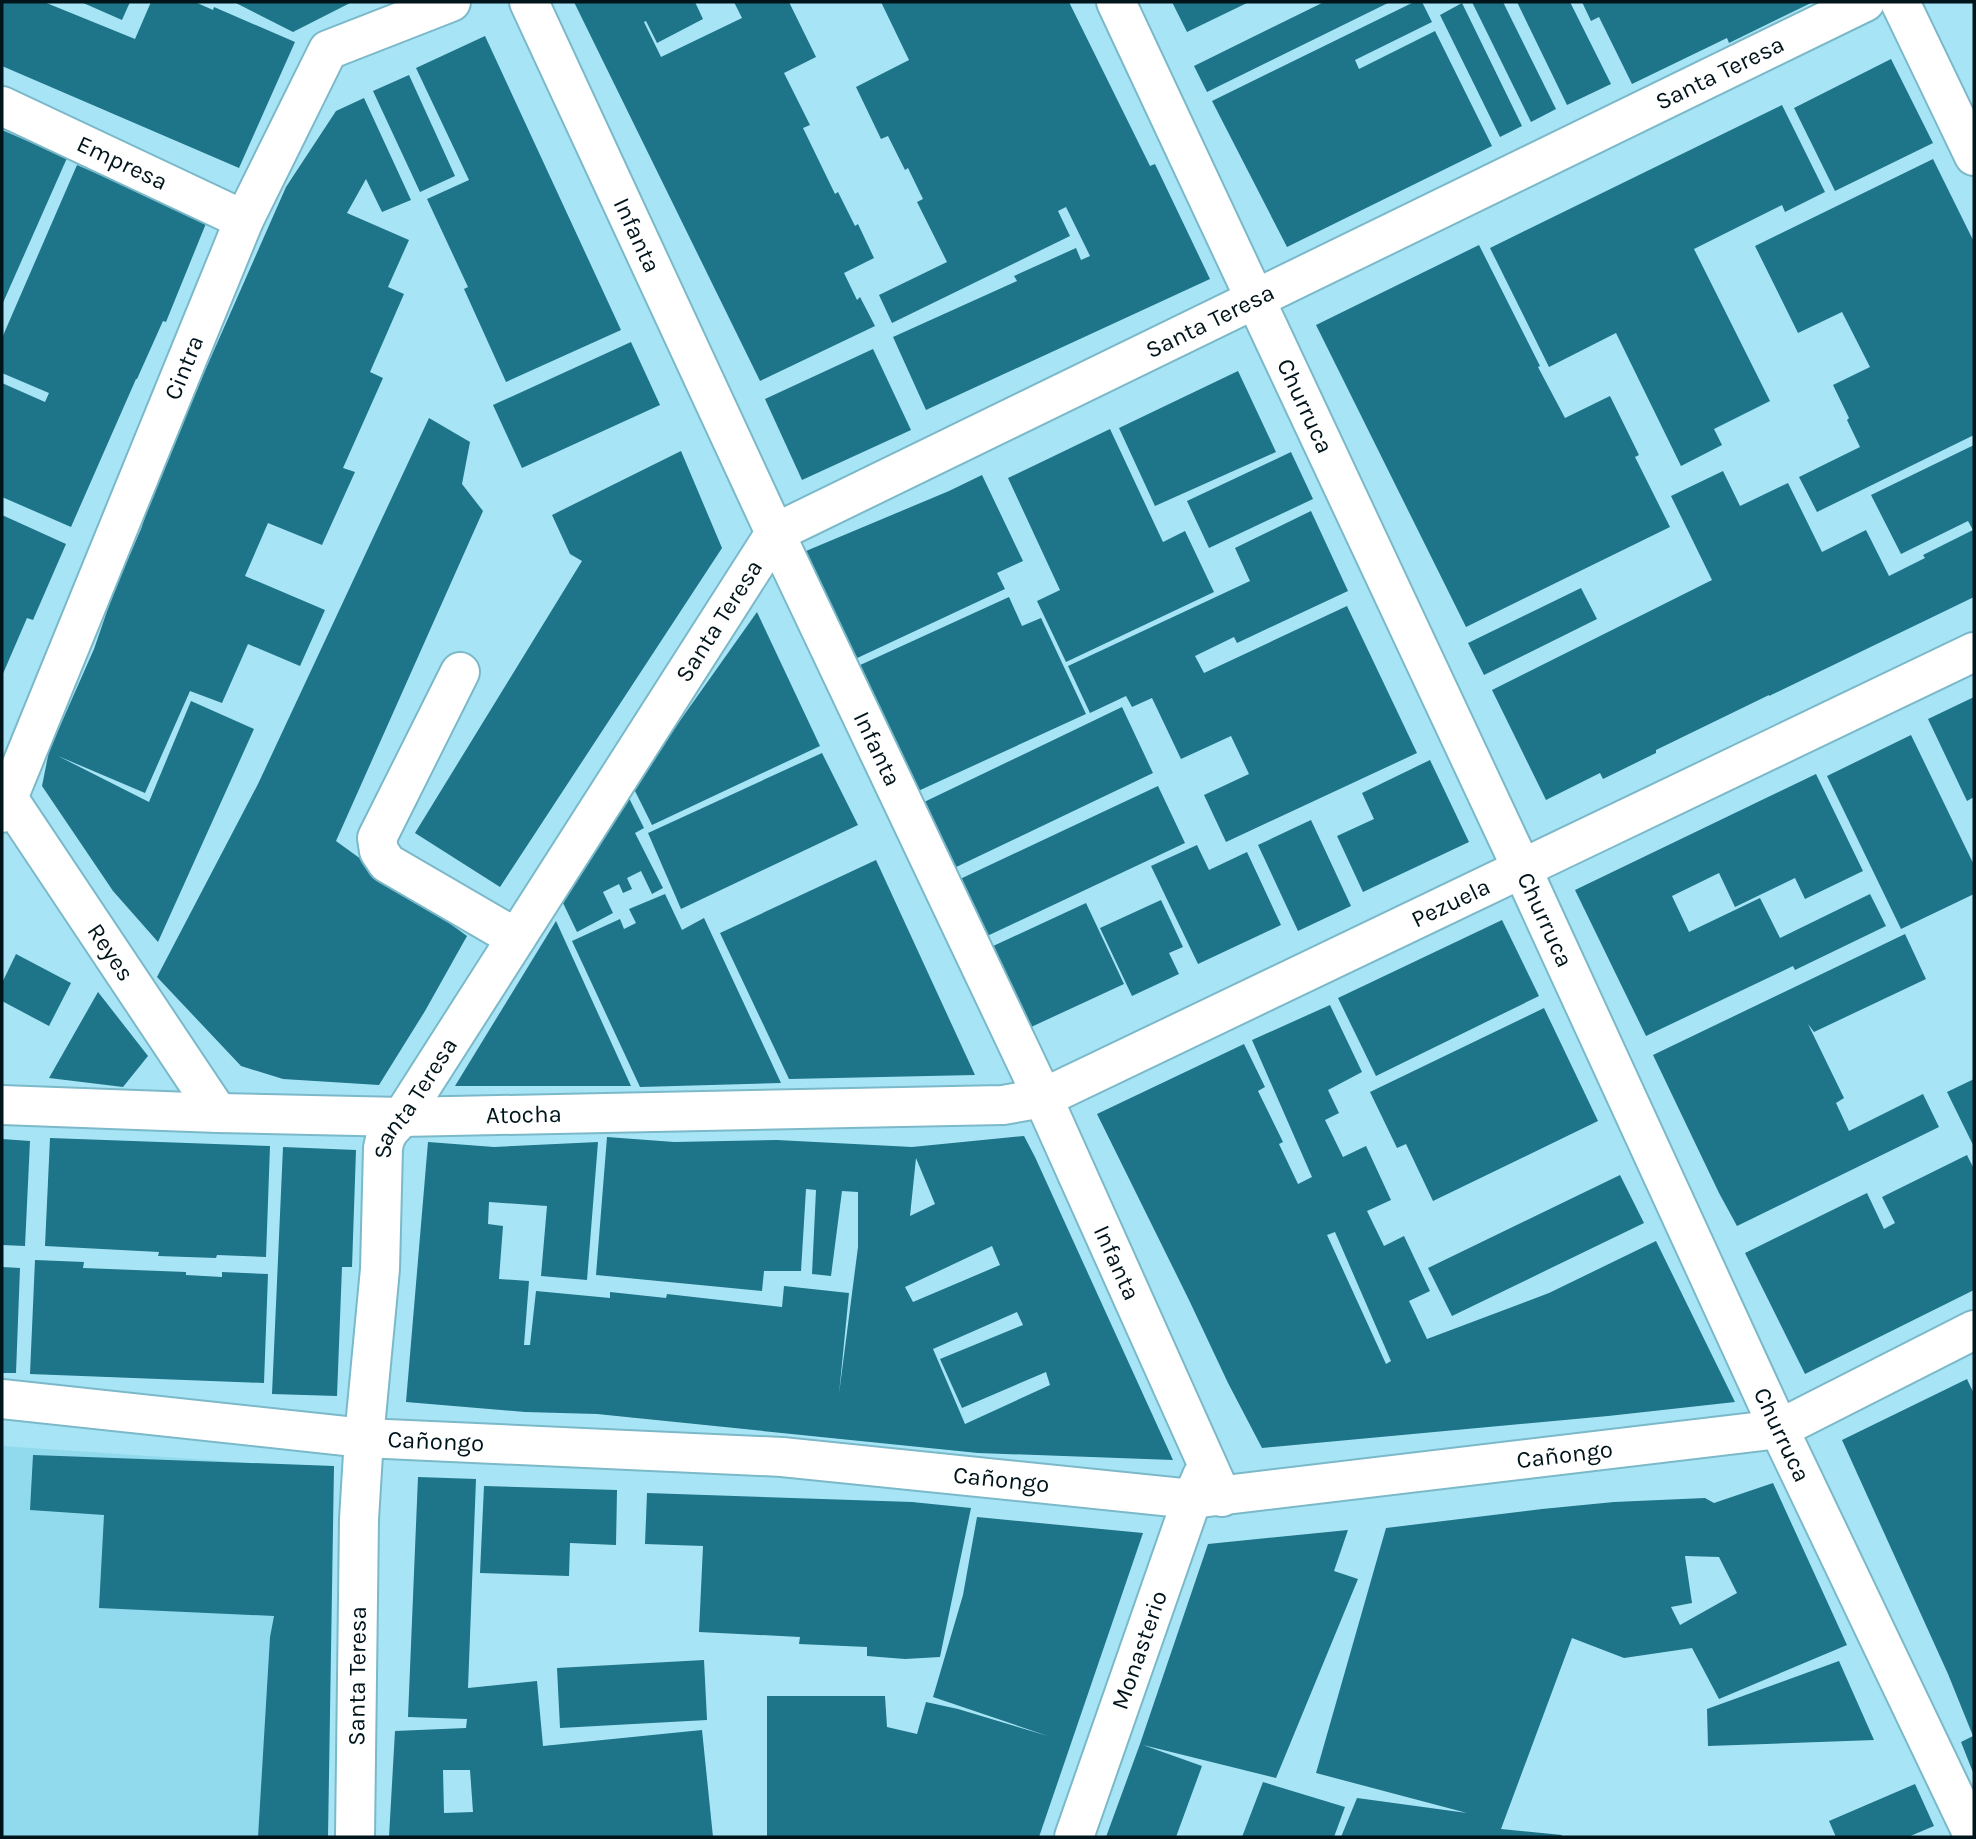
<svg xmlns="http://www.w3.org/2000/svg" width="1976" height="1839" font-family="Karla,sans-serif">
<rect width="100%" height="100%" fill="#a7e5f6"/>
<!-- built -->
<polygon fill="#91daed" points="2,1446 281,1465 274,1616 270,1637 258,1837 2,1837"/>
<!-- building -->
<g fill="#1e7488" fill-rule="evenodd">
<polygon points="2,2 44,2 135,39 151,2 195,2 213,10 214,7 295,42 239,168 2,66"/>
<polygon points="81,2 130,2 122,20"/>
<polygon points="234,2 352,2 293,32"/>
<polygon points="574,2 695,2 703,19 657,43 646,21 644,22 661,57 742,18 734,2 789,2 816,57 784,73 810,125 803,128 835,194 838,192 855,226 858,224 874,258 844,273 857,300 860,297 875,326 760,381"/>
<polygon points="881,2 1069,2 1150,166 1155,164 1210,279 926,410 893,337 1017,281 1014,276 1076,248 1081,260 1090,256 1066,207 1058,211 1070,236 892,323 879,295 947,262 917,202 923,199 908,168 905,170 888,136 881,139 856,87 909,60"/>
<polygon points="1172,2 1249,2 1187,32"/>
<polygon points="1324,2 1390,2 1207,92 1194,66"/>
<polygon points="1414,2 1422,2 1432,22 1355,60 1359,69 1435,31 1492,146 1287,247 1212,101"/>
<polygon points="1472,2 1503,2 1556,109 1531,122"/>
<polygon points="1517,2 1570,2 1611,84 1567,105"/>
<polygon points="1582,2 1813,2 1729,43 1727,38 1632,84 1599,17 1591,21"/>
<polygon points="1462,3 1522,126 1500,137 1440,15"/>
<polygon points="485,36 621,330 506,382 464,289 468,287 427,199 469,180 416,68"/>
<polygon points="1891,59 1933,143 1835,191 1794,108"/>
<polygon points="409,75 455,176 420,192 373,91"/>
<polygon points="364,98 411,200 382,212 366,179 347,213 409,240 388,287 404,294 370,372 383,378 343,468 355,472 322,545 268,523 245,576 325,610 300,666 248,644 222,703 190,691 145,793 58,756 149,802 191,701 254,729 158,942 113,891 42,786 49,751 94,649 114,591 141,529 159,475 286,187 336,111"/>
<polygon points="1782,105 1825,192 1785,212 1782,205 1694,249 1770,401 1714,429 1722,445 1681,466 1616,333 1549,367 1490,248"/>
<polygon points="2,130 67,158 2,305"/>
<polygon points="1933,159 1974,242 1974,435 1817,512 1799,477 1860,447 1847,420 1849,418 1833,385 1870,367 1842,312 1798,333 1755,246"/>
<polygon points="77,165 207,221 166,322 163,321 137,379 136,379 71,527 2,497 2,383 45,402 49,393 2,373 2,338"/>
<polygon points="1479,245 1540,366 1538,367 1565,418 1610,396 1639,455 1635,457 1670,527 1466,627 1316,325"/>
<polygon points="631,342 660,405 522,468 493,405"/>
<polygon points="873,349 911,430 802,480 765,399"/>
<polygon points="1238,371 1276,452 1155,506 1119,428"/>
<polygon points="429,418 470,442 462,484 483,511 336,841 467,936 425,1011 379,1085 283,1079 241,1066 157,977 258,784"/>
<polygon points="1110,429 1163,542 1185,531 1214,592 1066,662 1037,601 1060,590 1008,478"/>
<polygon points="1974,445 1974,597 1769,696 1769,695 1656,750 1656,753 1603,779 1600,773 1546,800 1492,690 1712,580 1671,496 1723,471 1740,506 1788,483 1822,552 1866,530 1889,576 1925,558 1923,555 1973,530 1968,521 1901,554 1871,495"/>
<polygon points="681,451 722,548 500,887 415,833 582,561 570,554 552,515"/>
<polygon points="1291,452 1313,499 1209,548 1187,501"/>
<polygon points="982,475 1023,561 997,573 1005,589 853,660 806,551 949,491"/>
<polygon points="1311,511 1348,591 1237,643 1234,637 1195,656 1204,673 1347,606 1417,753 1226,842 1204,795 1249,774 1231,736 1181,759 1152,698 1132,707 1126,696 1090,713 1068,666 1250,581 1235,548"/>
<polygon points="2,515 66,544 33,620 27,618 2,676"/>
<polygon points="1581,588 1597,619 1484,675 1468,643"/>
<polygon points="1009,597 1022,626 1041,618 1086,714 916,792 858,666"/>
<polygon points="757,612 820,746 652,825 633,787"/>
<polygon points="1974,697 1974,797 1967,801 1928,719"/>
<polygon points="1122,707 1153,773 952,869 920,804"/>
<polygon points="1911,735 1974,865 1974,894 1901,929 1827,776"/>
<polygon points="822,753 858,825 681,909 648,833"/>
<polygon points="1430,760 1469,842 1363,892 1337,836 1374,819 1362,793"/>
<polygon points="1816,774 1863,871 1805,899 1795,878 1735,907 1719,873 1672,896 1689,932 1760,898 1780,938 1870,894 1886,926 1795,970 1793,966 1646,1036 1575,890"/>
<polygon points="1158,786 1185,843 985,937 958,880"/>
<polygon points="628,796 644,828 635,833 663,888 652,894 641,871 627,878 632,889 623,893 619,884 603,892 613,913 577,932 563,903"/>
<polygon points="1311,820 1351,906 1298,931 1258,845"/>
<polygon points="1197,845 1209,870 1247,852 1281,925 1198,964 1151,866"/>
<polygon points="876,860 975,1075 789,1079 720,933"/>
<polygon points="665,894 682,930 704,918 781,1083 640,1087 572,941 620,919 624,929 636,923 629,909"/>
<polygon points="1161,900 1183,947 1169,953 1179,974 1132,996 1100,928"/>
<polygon points="1086,903 1124,984 1029,1028 991,947"/>
<polygon points="1502,920 1539,996 1376,1076 1338,998"/>
<polygon points="556,921 631,1086 455,1086"/>
<polygon points="1905,934 1926,979 1814,1032 1808,1024 1844,1098 1836,1103 1849,1131 1923,1094 1939,1127 1737,1226 1719,1193 1653,1055"/>
<polygon points="16,954 71,983 49,1026 2,1001 2,983"/>
<polygon points="98,992 148,1056 123,1087 49,1078"/>
<path d="M1330,1005L1362,1072L1328,1090L1339,1113L1325,1120L1343,1157L1366,1146L1391,1200L1367,1211L1384,1246L1404,1236L1430,1291L1409,1301L1427,1339L1549,1293L1656,1241L1735,1402L1608,1416L1262,1448L1228,1383L1189,1300L1097,1114L1244,1044L1265,1087L1258,1091L1283,1142L1279,1144L1298,1184L1312,1177L1252,1040ZM1335,1232L1391,1361L1386,1364L1327,1235Z"/>
<polygon points="1544,1008 1598,1121 1433,1201 1406,1144 1397,1148 1370,1092"/>
<polygon points="1974,1079 1974,1147 1947,1092"/>
<path d="M1024,1136L1035,1157L1173,1460L978,1453L597,1414L525,1412L406,1402L428,1142L494,1147L598,1142L587,1280L541,1276L547,1206L489,1202L488,1224L503,1226L499,1279L529,1281L524,1345H530L536,1291L610,1298V1292L666,1298L667,1294L782,1307L784,1286L849,1293L839,1394L858,1247V1192L842,1191L831,1276L812,1274L816,1190L806,1189L801,1271H764L762,1291L596,1275L607,1137L674,1142L777,1140L912,1147ZM916,1158L935,1204L910,1216ZM992,1246L1000,1265L913,1302L905,1287ZM1017,1312L1023,1325L940,1359L962,1408L1046,1372L1050,1385L965,1424L933,1349Z"/>
<polygon points="50,1138 270,1146 266,1257 217,1255 216,1258 158,1256 159,1252 45,1246"/>
<polygon points="2,1139 30,1141 25,1246 2,1245"/>
<polygon points="283,1147 356,1150 352,1267 342,1267 337,1396 272,1394"/>
<polygon points="1967,1155 1974,1169 1974,1290 1805,1374 1745,1253 1867,1193 1884,1229 1895,1223 1882,1197"/>
<polygon points="1620,1175 1644,1223 1452,1316 1428,1268"/>
<polygon points="35,1260 84,1262 83,1268 186,1272 186,1275 222,1277 222,1272 268,1274 264,1383 30,1374"/>
<polygon points="2,1267 20,1268 16,1373 2,1373"/>
<polygon points="1967,1379 1974,1394 1974,1775 1961,1742 1973,1736 1948,1674 1842,1440"/>
<polygon points="33,1455 334,1466 328,1837 258,1837 270,1637 274,1616 99,1608 104,1515 30,1510"/>
<path d="M418,1477L476,1479L468,1688L537,1681L543,1746L702,1730L713,1837H389L395,1731L466,1728L467,1719L408,1717ZM443,1770H470L473,1812L444,1813Z"/>
<path d="M1773,1483L1847,1645L1719,1699L1692,1648L1624,1658L1572,1638L1501,1829L1562,1835L1561,1837H1341L1357,1798L1467,1813L1316,1773L1386,1528L1542,1509L1614,1502L1705,1498L1714,1503ZM1685,1556L1719,1557L1737,1593L1680,1625L1671,1607L1692,1603Z"/>
<polygon points="484,1486 617,1490 616,1545 570,1543 569,1576 480,1573"/>
<polygon points="647,1493 912,1502 971,1508 940,1657 905,1659 867,1656 867,1647 799,1644 800,1637 699,1632 703,1546 645,1544"/>
<polygon points="977,1517 1143,1533 1039,1837 767,1837 767,1696 885,1696 887,1727 917,1734 926,1702 958,1709 1048,1736 933,1697 963,1595"/>
<polygon points="1348,1530 1334,1571 1358,1579 1276,1778 1143,1745 1202,1766 1176,1837 1106,1837 1140,1744 1208,1544"/>
<polygon points="704,1660 707,1720 560,1728 557,1668"/>
<polygon points="1839,1661 1874,1740 1708,1746 1707,1709"/>
<polygon points="1263,1782 1345,1807 1334,1837 1242,1837"/>
<polygon points="1915,1784 1934,1826 1908,1837 1836,1837 1829,1821"/>
</g>
<g fill="none" stroke-linecap="round" stroke-linejoin="round">
<defs>
<g id="minor">
<path id="s1" d="M529,2L775,533L1043,1098L1222,1497"/>
<path id="s2" d="M1116,2L1522,869L1779,1429L1974,1837"/>
<path id="s3" d="M2,106L244,220"/>
<polyline points="460,672 377,838 379,851 387,863 516,938"/>
<path id="s4" d="M2,795L8,798L218,1113"/>
<path id="s5" d="M2,813L244,220L328,50L451,2"/>
<path id="s6" d="M2,1105L218,1113L402,1117L1003,1105L1043,1098L1974,652"/>
<path id="s7" d="M2,1399L364,1438L782,1457L1192,1499L1779,1429L1974,1330"/>
<path id="s8" d="M355,1837L359,1519L364,1438L380,1269L383,1148L385,1139L389,1131L402,1117L775,533L1865,2"/>
<path id="s9" d="M1074,1837L1192,1499L1202,1476"/>
</g>
<polyline id="major" points="1900,2 1974,156"/>
</defs>
<!-- minor casing -->
<use href="#minor" stroke="#7bb9c9" stroke-width="42"/>
<!-- major casing -->
<use href="#major" stroke="#7bb9c9" stroke-width="42"/>
<!-- minor -->
<use href="#minor" stroke="#fff" stroke-width="38"/>
<!-- major -->
<use href="#major" stroke="#fff" stroke-width="38"/>
</g>
<g text-anchor="middle" dominant-baseline="central" stroke-width="6" stroke-linejoin="round" paint-order="stroke">
<!-- street labels -->
<g font-size="24" fill="#00151b" stroke="#bff0fe">
<text stroke="none"><textPath href="#s8" startOffset="2471">Santa Teresa</textPath></text>
<text stroke="none"><textPath href="#s3" startOffset="133">Empresa</textPath></text>
<text stroke="none"><textPath href="#s1" startOffset="257">Infanta</textPath></text>
<text stroke="none"><textPath href="#s8" startOffset="1904">Santa Teresa</textPath></text>
<text stroke="none"><textPath href="#s5" startOffset="481">Cintra</textPath></text>
<text stroke="none"><textPath href="#s2" startOffset="446">Churruca</textPath></text>
<text stroke="none"><textPath href="#s8" startOffset="1316">Santa Teresa</textPath></text>
<text stroke="none"><textPath href="#s1" startOffset="824">Infanta</textPath></text>
<text stroke="none"><textPath href="#s6" startOffset="1494">Pezuela</textPath></text>
<text stroke="none"><textPath href="#s2" startOffset="1013">Churruca</textPath></text>
<text stroke="none"><textPath href="#s4" startOffset="192">Reyes</textPath></text>
<text stroke="none"><textPath href="#s8" startOffset="749">Santa Teresa</textPath></text>
<text stroke="none"><textPath href="#s6" startOffset="522">Atocha</textPath></text>
<text stroke="none"><textPath href="#s1" startOffset="1391">Infanta</textPath></text>
<text stroke="none"><textPath href="#s2" startOffset="1580">Churruca</textPath></text>
<text stroke="none"><textPath href="#s7" startOffset="436">Cañongo</textPath></text>
<text stroke="none"><textPath href="#s7" startOffset="1570">Cañongo</textPath></text>
<text stroke="none"><textPath href="#s7" startOffset="1003">Cañongo</textPath></text>
<text stroke="none"><textPath href="#s9" startOffset="198">Monasterio</textPath></text>
<text stroke="none"><textPath href="#s8" startOffset="161">Santa Teresa</textPath></text>
</g>
</g>
<!-- border -->
<rect width="1976" height="1839" fill="none" stroke="#00151b" stroke-width="7"/>
</svg>
